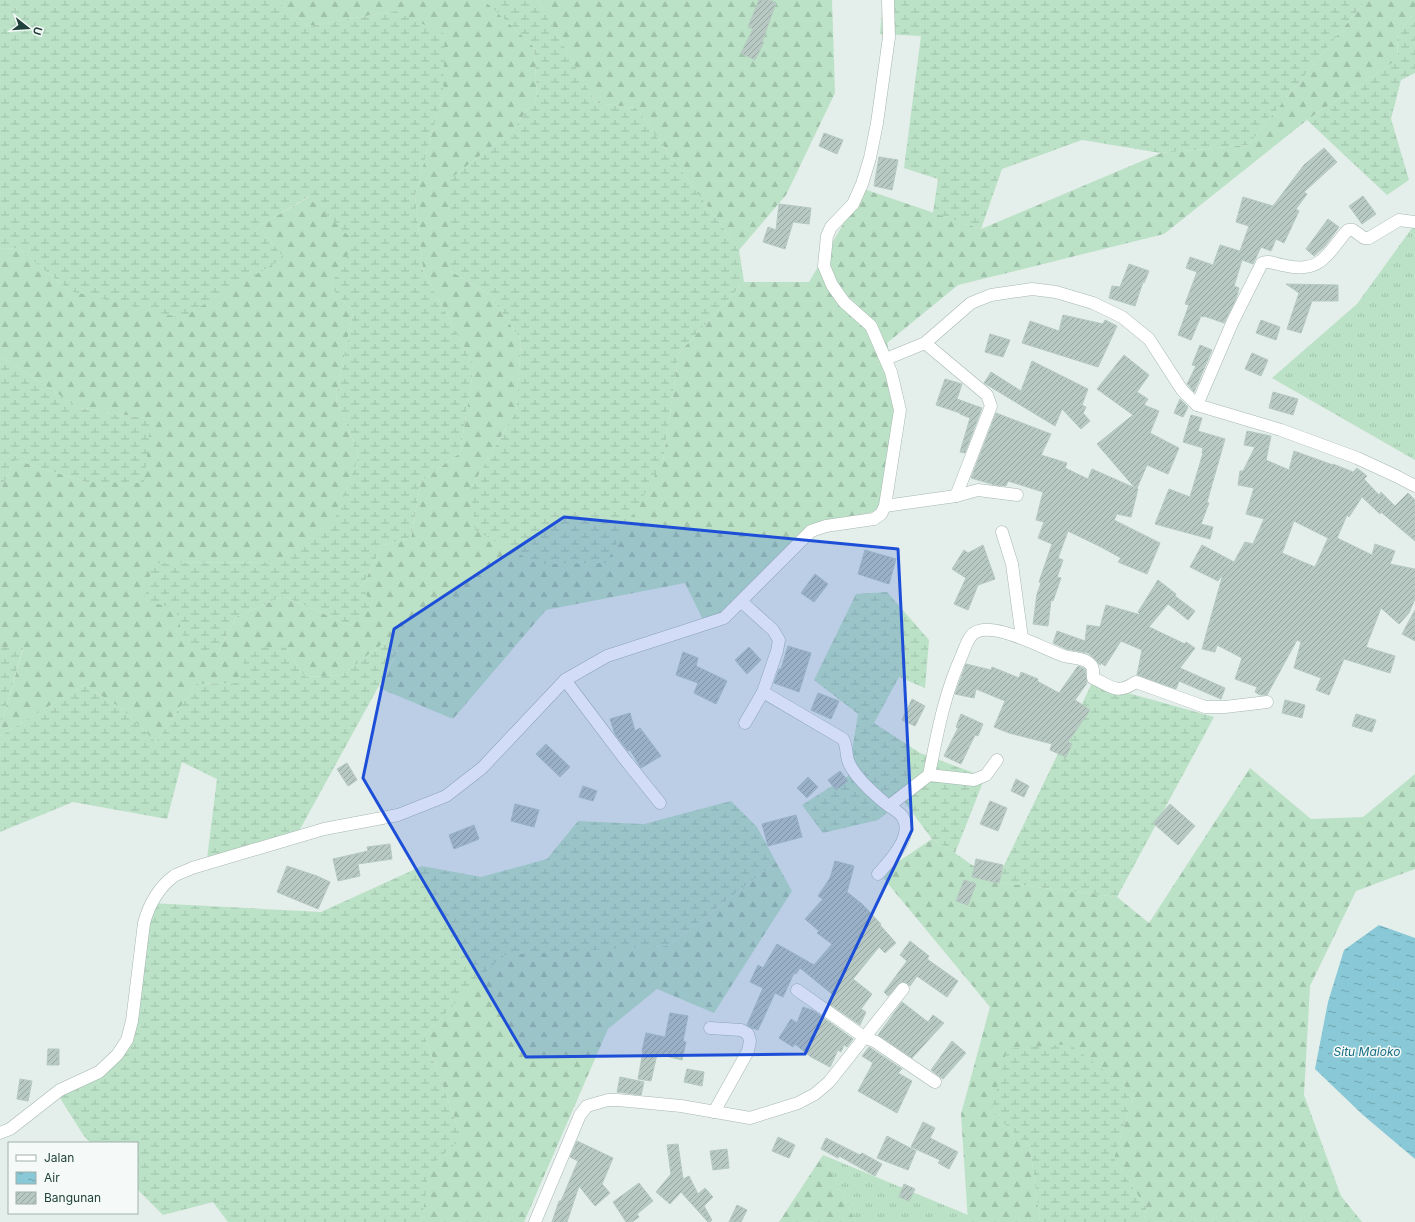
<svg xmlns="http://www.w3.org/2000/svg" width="1415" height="1222" font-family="Inter,sans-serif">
<defs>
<pattern id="grass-tufts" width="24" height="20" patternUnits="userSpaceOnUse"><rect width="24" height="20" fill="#bbe1c6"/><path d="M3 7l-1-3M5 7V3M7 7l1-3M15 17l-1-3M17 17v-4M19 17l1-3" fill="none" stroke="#a0c2ab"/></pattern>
<pattern id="forest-firs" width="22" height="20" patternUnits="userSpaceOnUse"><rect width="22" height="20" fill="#bbe1c6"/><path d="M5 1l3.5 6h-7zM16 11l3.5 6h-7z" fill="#a0c2ab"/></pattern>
<pattern id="wetland-marsh" width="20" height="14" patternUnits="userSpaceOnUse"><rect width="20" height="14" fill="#bbe1c6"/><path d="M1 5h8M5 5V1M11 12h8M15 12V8" fill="none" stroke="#a0c2ab"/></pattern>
<pattern id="water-ripples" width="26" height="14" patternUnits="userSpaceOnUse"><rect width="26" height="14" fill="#88c8d7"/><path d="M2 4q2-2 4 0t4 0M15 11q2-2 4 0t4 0" fill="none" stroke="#6fa4af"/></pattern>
<pattern id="building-hatch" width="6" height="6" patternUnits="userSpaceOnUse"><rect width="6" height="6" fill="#b8c9c3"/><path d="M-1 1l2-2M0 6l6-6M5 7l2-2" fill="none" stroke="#95a59f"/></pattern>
</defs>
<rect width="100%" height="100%" fill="#e4eeea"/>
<!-- grass -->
<g fill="url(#grass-tufts)">
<polygon points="1415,224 1415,460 1272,378 1357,304"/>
<polygon points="823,1155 968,1215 968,1222 856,1222"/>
</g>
<!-- forest -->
<g fill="url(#forest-firs)">
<polygon points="276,0 484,0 534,47 537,96 513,130 449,180 449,270 490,295 521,340 516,411 471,488 663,461 679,353 744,282 809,282 864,189 981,229 1161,153 1248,145 1366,0 1415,0 1415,12 1397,36 1398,59 1307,120 1164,234 958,285 887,343 902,406 894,488 878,511 833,521 797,541 744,608 705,624 685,583 546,610 453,719 379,688 398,651 385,642 342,675 305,677 285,647 236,683 196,684 156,742 121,708 84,685 0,736 0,728 23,649 0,647 0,490 16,460 86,482 151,419 79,408 0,356 0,249 18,248 70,291 284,258 259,226 309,197 356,242 330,286 353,312 336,398 359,456 334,523 275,562 153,563 175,608 217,654 236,617 283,596 352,626 362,587 382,546 411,537 421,481 460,453 474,365 423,271 415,195 443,93 395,11 308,26"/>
<polygon points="538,0 832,0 835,93 786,195 739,250 636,108 596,103"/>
<polygon points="1250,768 1311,819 1363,817 1415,774 1415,869 1356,891 1310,986 1304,1095 1341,1196 1362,1222 1144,1222 1146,1208 1114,1158 1134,1093 991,1110 1030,1147 1040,1222 968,1222 961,1114 990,1007 880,874 932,839 955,853 996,882 1117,897 1149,923"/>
<polygon points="776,862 792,891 714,1013 657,989 608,1029 524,1222 422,1222 428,1167 462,1138 424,1035 503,954 668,946"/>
<polygon points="823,1155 856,1222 779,1222"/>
</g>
<!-- wetland -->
<g fill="url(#wetland-marsh)">
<polygon points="0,0 276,0 308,26 395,11 445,34 443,93 415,195 423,271 474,365 460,453 421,481 411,537 382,546 362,587 373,606 352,626 283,596 236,617 217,654 186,646 175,608 144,601 153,563 275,562 333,523 359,456 336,398 353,312 330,286 355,242 308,197 259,226 284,258 181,318 70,291 18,248 0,249"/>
<polygon points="484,0 538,0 596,103 636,108 739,250 744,282 679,353 663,461 606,563 537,564 475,530 471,488 516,411 521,340 490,295 449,270 449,180 513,130 537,96 534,47"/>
<polygon points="883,0 1366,0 1248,145 1161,153 1082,140 1002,169 981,229 933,213 938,179 904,168 921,36 880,34"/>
<polygon points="1415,12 1415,73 1401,80 1391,119 1409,180 1387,195 1307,120 1398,59 1397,36"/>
<polygon points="0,356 79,408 151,419 144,483 86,482 16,460 0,490"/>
<polygon points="887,592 929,640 925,688 899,677 874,723 920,753 985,777 955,853 932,839 903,800 878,820 823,833 802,805 848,776 858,714 814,680 856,594"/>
<polygon points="385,642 398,651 299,831 207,859 217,779 182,762 167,819 73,802 0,832 0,736 84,685 121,708 156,742 196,684 236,683 249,648 285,647 305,677 342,675"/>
<polygon points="0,647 23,648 0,728"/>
<polygon points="1092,683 1214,717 1117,897 996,882"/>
<polygon points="731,801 757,827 776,862 668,946 503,955 424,1035 462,1138 429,1167 422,1222 228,1222 213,1202 163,1215 137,1189 137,1143 91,1143 84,1136 60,1098 112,1056 135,1016 149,903 321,912 422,866 481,877 547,859 578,821 644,824"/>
<polygon points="1069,1044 1134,1093 1114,1158 1146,1208 1144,1222 1040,1222 1030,1147 991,1111 1007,1049"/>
</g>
<!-- water -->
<polygon fill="url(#water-ripples)" points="1379,925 1415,938 1415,1159 1363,1115 1315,1069 1328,1002 1344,950"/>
<!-- building -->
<g fill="url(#building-hatch)" stroke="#b5c9c1" fill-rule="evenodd">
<polygon points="759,0 770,0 776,3 762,42 764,42 755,60 741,53 753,29 748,27"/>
<polygon points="824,133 843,140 837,154 819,146"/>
<polygon points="1324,148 1337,162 1304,192 1307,194 1296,209 1299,211 1284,243 1276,239 1271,251 1261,247 1253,264 1242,260 1234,286 1239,288 1236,299 1224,323 1204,316 1204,317 1201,316 1191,340 1178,335 1189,305 1185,304 1197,272 1186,268 1190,257 1213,265 1220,245 1240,251 1249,226 1236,222 1243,197 1273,206 1304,165"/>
<polygon points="879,157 898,160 892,190 874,186"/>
<polygon points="1363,196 1376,214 1362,224 1349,206"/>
<polygon points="779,204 811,208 809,224 793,222 785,249 763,242 768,227 776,230"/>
<polygon points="1328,219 1339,227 1325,246 1314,256 1306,249"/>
<polygon points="1129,264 1149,271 1144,283 1143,282 1135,306 1109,298 1112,286 1120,287"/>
<polygon points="1286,284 1338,285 1338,301 1312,301 1301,333 1287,329 1299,293"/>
<polygon points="1063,315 1103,324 1105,320 1117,326 1098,367 1022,343 1030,321 1059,331"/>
<polygon points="1261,320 1280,327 1276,340 1256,333"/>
<polygon points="990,334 1010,340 1003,357 985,352"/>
<polygon points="1200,345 1212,350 1194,392 1187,384 1196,366 1192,365"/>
<polygon points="1252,353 1268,360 1261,376 1245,369"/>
<polygon points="1124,355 1149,375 1137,392 1148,399 1144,405 1159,411 1150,433 1179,448 1168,474 1147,465 1137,488 1138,489 1131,517 1117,514 1114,520 1160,543 1147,574 1118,562 1121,558 1101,547 1068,531 1058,558 1063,560 1057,577 1061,578 1053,601 1051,600 1048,626 1033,624 1037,594 1041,583 1039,582 1052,544 1038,538 1044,522 1036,520 1043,492 1008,481 1006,486 995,485 971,478 996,413 1051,434 1041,455 1067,463 1065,468 1088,479 1092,469 1135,488 1097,444 1133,415 1097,389"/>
<polygon points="1032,361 1088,389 1082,405 1086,407 1083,413 1090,421 1081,429 1062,409 1055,426 984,383 991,372 1021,391"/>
<polygon points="945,379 962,384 957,399 982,408 965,453 960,452 970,418 960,414 960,413 936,405"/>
<polygon points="1273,392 1298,399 1293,415 1269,408"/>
<polygon points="1180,399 1188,407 1183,417 1174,413"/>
<polygon points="1191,415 1202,418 1198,431 1225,439 1207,502 1209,503 1201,524 1213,527 1210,539 1155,524 1169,489 1190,497 1203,453 1202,453 1203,448 1183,442"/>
<path d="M1247,431L1271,436L1266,460L1289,470L1294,451L1333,465V464L1353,472L1357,468L1367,476L1364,479L1379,495L1381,492L1395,506L1408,493L1415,500V541L1381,512L1380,514L1362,497L1349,517L1347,515L1337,538L1372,555L1375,544L1395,551L1390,564L1415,569V599L1409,613L1399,624L1381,608L1366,647L1395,656L1390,673L1344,659L1329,695L1316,690L1321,678L1294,668L1301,642L1297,640L1267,695H1260L1255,692L1257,687L1235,679L1242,658L1217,645L1215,652L1202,649L1223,574L1218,581L1190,567L1202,545L1234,562L1245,542L1253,544L1264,519L1246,514L1254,488L1238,485L1240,471H1243L1255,447L1244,445ZM1294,521L1328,538L1315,567L1282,553Z"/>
<polygon points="983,545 995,579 978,585 968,610 954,604 966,578 952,569 964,550 968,553"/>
<polygon points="865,550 896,559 889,584 858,574"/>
<polygon points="815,574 828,584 814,602 801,593"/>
<polygon points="1158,580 1176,594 1175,596 1195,611 1188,620 1168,604 1149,627 1185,644 1186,642 1195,648 1180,668 1225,688 1221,699 1179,681 1176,689 1137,675 1142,650 1121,641 1105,666 1101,663 1100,665 1095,659 1088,653 1066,649 1053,643 1057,631 1085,641 1087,625 1100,627 1106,605 1141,615 1138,612"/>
<polygon points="1415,610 1415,641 1402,634"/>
<polygon points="788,646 811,653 799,692 774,683 779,669 781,669"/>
<polygon points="749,647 761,660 747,674 735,660"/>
<polygon points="683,652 698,658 696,666 727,681 716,704 694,693 698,683 676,675"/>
<polygon points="966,664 991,670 992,667 1019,678 1021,672 1038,679 1037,681 1059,693 1078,666 1085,669 1087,683 1075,700 1090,710 1068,742 1072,744 1066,757 1050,750 1052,744 1009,733 994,727 1005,701 976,689 974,698 955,694"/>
<polygon points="818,693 839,701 831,719 811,710"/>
<polygon points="912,699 925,706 915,726 902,720"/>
<polygon points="1285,700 1305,705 1302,718 1282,713"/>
<polygon points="630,713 635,731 640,728 661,756 641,768 630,750 628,751 615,734 610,719"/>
<polygon points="961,714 983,724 978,736 975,735 961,764 944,756 958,728 956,727"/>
<polygon points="1356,714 1376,720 1372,732 1352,726"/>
<polygon points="546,744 570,767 560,777 536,754"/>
<polygon points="347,763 357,780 348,786 337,769"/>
<polygon points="840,771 848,781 836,790 828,780"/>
<polygon points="808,777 818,787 807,798 797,788"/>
<polygon points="1016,779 1029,786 1024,797 1011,791"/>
<polygon points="583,786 597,791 593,801 579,797"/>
<polygon points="990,801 1007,808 998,831 980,824"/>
<polygon points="515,804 539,810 534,827 511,821"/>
<polygon points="1170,804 1195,826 1178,845 1153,823"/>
<polygon points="796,815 802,837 768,846 762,824"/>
<polygon points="474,825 479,839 454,849 449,835"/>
<polygon points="390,844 392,859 358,864 360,876 338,881 333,859 368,851 367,847"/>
<polygon points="976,859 1003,865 999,883 972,877"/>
<polygon points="835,861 854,866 847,892 862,904 881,924 880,925 896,943 885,953 879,947 853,979 872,994 861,1009 866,1012 860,1025 828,1003 832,994 800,968 796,974 794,973 783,997 775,993 758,1030 752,1028 747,1025 763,988 750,982 758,965 763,968 777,944 814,965 832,944 817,933 819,931 805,919 823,899 818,896 830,878"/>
<polygon points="287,866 317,876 330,882 318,909 277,892"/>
<polygon points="964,880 976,884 968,905 956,901"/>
<polygon points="910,941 929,956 927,959 958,981 947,997 917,976 910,986 904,982 901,982 888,996 884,992 907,961 900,955"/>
<polygon points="902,1002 928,1022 933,1015 944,1023 912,1058 878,1035"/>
<polygon points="803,1007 814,1011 853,1039 847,1047 844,1045 841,1052 838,1050 830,1067 811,1057 795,1044 793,1047 779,1038 791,1019 797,1023"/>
<polygon points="670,1013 688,1016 683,1041 686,1042 682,1060 657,1054 651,1081 638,1079 643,1051 642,1051 646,1033 665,1037"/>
<polygon points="952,1041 966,1053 943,1079 931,1070"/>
<polygon points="869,1047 902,1069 898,1073 912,1081 897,1113 858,1091 873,1063 862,1056"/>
<polygon points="48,1049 59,1049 59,1065 47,1065"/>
<polygon points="687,1069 704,1072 702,1086 684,1082"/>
<polygon points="620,1077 644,1082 641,1095 617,1092"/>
<polygon points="20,1079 32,1081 28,1101 17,1099"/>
<polygon points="923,1122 935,1128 930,1138 958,1152 949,1169 938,1163 940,1160 911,1147"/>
<polygon points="887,1136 916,1151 908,1170 877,1158"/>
<polygon points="778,1137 795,1145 789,1158 772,1151"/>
<polygon points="826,1138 860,1155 862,1153 882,1164 875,1176 839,1156 838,1158 821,1149"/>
<polygon points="577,1141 613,1158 602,1184 610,1193 595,1206 579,1186 567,1222 552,1222 559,1201 561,1201 578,1161 570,1157"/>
<polygon points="678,1144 683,1179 689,1176 698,1194 705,1188 713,1197 704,1206 712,1220 710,1222 708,1222 681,1192 670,1204 656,1192 671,1174 667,1145"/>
<polygon points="727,1149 729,1168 713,1170 710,1151"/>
<polygon points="639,1183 653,1201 637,1214 639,1217 632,1222 626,1222 613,1202"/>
<polygon points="904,1184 915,1189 909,1201 899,1197"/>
<polygon points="737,1205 747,1210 741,1222 729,1222"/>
</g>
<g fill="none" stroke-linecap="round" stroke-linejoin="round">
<defs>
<g id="street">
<polyline points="925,343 987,395 991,406 956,496"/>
<polyline points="886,359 925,343 971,303 991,295 1032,289 1056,292 1093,303 1122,317 1149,339 1182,390 1197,405 1281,430 1357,458 1396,476 1415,486"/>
<path d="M1197,405L1233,321L1262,263C1268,260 1275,264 1282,265C1318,274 1325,258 1345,233L1348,230H1353L1364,238H1369L1399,220L1415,222"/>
<polyline points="885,506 956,496 978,490 1017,495"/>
<polyline points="1002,532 1012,564 1022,638"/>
<polyline points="742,602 773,630 779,640 777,651 763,692 745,723"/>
<polyline points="565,680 627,762 660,803"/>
<path d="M763,692L843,739C848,747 845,757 850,765C857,779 873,793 885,803C890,807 898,811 902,816C915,835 890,861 878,874"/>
<path d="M929,775C937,734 944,695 962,655C964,650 967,641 971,636C987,616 1045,650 1064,656C1072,658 1085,658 1090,664C1094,667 1093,673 1093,678C1113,687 1116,695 1136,682L1205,707H1225L1267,702"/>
<polyline points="889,806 929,775 974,780 986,775 997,760"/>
<polyline points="797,990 864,1037 876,1042 935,1082"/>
<polyline points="710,1028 741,1030 748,1034 750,1041 748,1051 714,1112"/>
<path d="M0,1133L10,1129L60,1090L99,1072L117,1055L127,1040L132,1021L144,923C149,905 158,888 174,876C179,873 186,871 192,868L324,829L398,815L446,796L482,768L565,680L607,656L724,618L811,531L826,526L874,519L881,514L885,506L900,410L891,372L871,326L844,302L832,285L824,266L827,236L831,227L853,204L862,184L870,158L877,123L889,37L888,0"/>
<polyline points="535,1222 580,1115 587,1106 608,1100 618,1100 681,1106 750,1118 798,1103 815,1094 829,1082 903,989"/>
</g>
</defs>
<!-- street casing -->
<use href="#street" stroke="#a6b7b2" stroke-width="13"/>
<!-- street -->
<use href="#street" stroke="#fff" stroke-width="12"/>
</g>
<!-- marked area -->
<path fill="#1d4ed8" fill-opacity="0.2" stroke="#1d4ed8" stroke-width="3" stroke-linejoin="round" d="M564,517L898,549L912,830L805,1054L526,1057L363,778L394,629Z"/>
<g text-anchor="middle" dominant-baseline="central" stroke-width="3" stroke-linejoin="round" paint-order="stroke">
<!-- water labels -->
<g font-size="12" font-style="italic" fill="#166d83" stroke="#f5faf8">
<text x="1367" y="1051">Situ Maloko</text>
</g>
</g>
<!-- legend -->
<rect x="8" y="1142" width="130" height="72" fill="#f5faf8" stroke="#a0b0ac"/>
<rect x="16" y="1155" width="20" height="6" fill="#ffffff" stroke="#a0b0ac"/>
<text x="44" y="1162" font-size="12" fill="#21423a">Jalan</text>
<rect x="16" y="1172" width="20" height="12" fill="url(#water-ripples)" stroke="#a0b0ac"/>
<text x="44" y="1182" font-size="12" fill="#21423a">Air</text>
<rect x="16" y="1192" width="20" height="12" fill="url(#building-hatch)" stroke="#a0b0ac"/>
<text x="44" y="1202" font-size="12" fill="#21423a">Bangunan</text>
<!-- north arrow -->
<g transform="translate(28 28) rotate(107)" stroke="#f5faf8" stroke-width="3" paint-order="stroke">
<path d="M0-3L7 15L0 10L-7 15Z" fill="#21423a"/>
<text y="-6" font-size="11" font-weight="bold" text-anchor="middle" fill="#21423a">U</text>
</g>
</svg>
